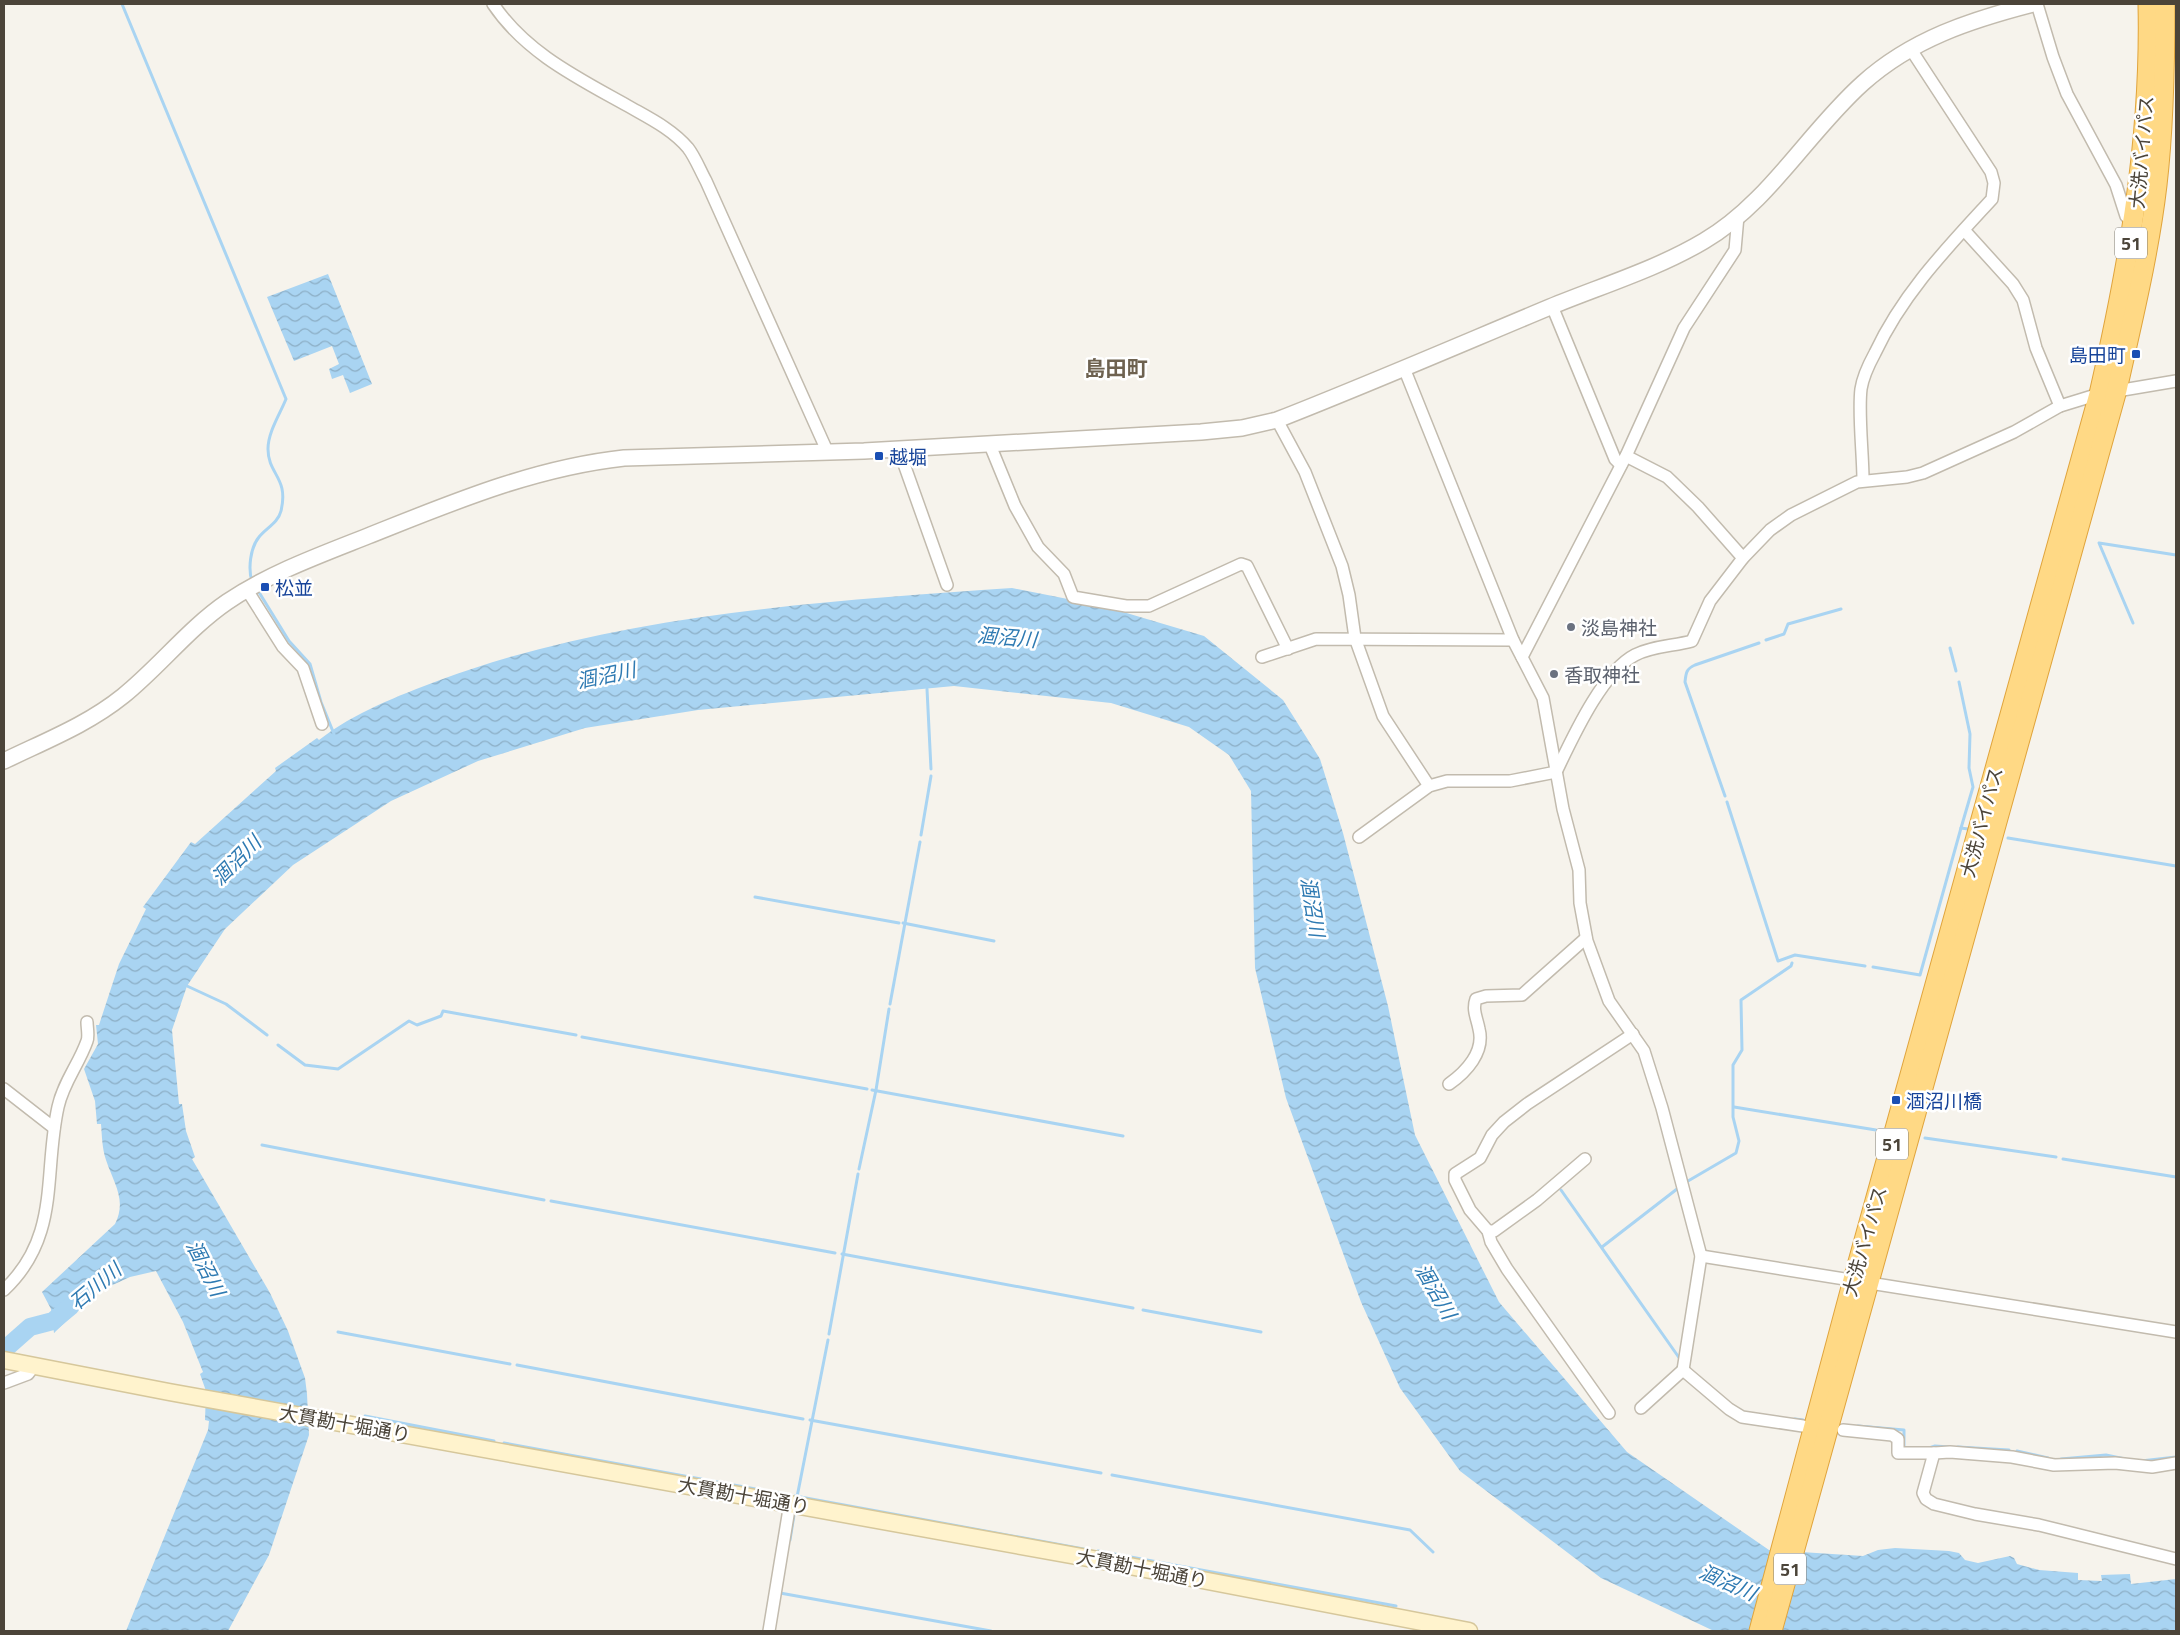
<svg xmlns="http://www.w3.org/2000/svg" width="2180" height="1635" font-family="'Titillium Web','Noto Sans JP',sans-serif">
<defs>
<pattern id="water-waves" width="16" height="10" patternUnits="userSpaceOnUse" patternTransform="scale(1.25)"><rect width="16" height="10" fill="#a9d4f2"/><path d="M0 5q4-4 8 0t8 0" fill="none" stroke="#8caec5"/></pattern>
</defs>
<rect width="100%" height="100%" fill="#f6f3ec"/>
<!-- water -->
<g fill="url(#water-waves)">
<polygon points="328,274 372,384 350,393 343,375 332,379 329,369 339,364 332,346 294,361 267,297"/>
<path d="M1012,588L1103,606L1204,636L1283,700L1320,759L1343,833L1388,1006L1415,1135L1499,1302L1627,1452L1769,1550L1863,1556L1878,1550L1895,1548L1949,1551L1959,1553L1965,1560L1978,1563L2010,1556L2014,1558L2017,1564L2039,1570L2078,1573V1580L2102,1581L2101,1575L2130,1574L2131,1584L2176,1579V1631H1714L1601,1578L1460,1471L1400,1388L1361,1302L1286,1098L1255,968L1251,791L1229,755L1189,727L1111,703L954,686L698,710L585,728L478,761L391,801L293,865L225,929L187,986L172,1030L179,1104H182L186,1131L195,1157L192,1159L270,1293L288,1331L305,1378L307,1394L309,1435L269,1555L228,1631H126L208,1430L209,1421L205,1420L206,1391L200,1374L203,1372L183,1322L156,1271L130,1277L95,1293L90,1304L79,1309L54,1333L51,1309L42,1292L115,1224C127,1200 114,1184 106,1160C102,1148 102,1136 101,1124H97L95,1101L84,1069L98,1044L96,1025H99L119,964L146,909L143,907L191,842L195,844L276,771L275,768L317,738L319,740C355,712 398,696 440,680C617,614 825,601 1012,588Z"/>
</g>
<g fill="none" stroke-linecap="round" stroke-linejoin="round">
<!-- stream -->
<g stroke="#a9d4f2" stroke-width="3">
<path d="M122,4L286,399C280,414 268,432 268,449C268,475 289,477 281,511C278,523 266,528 259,537C250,548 248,569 252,582"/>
<polyline points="257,589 289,641 310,664 321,702 334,734"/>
<polyline points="2133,623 2099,543 2176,555"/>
<polyline points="1766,640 1784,634 1788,624 1841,609"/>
<polyline points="1950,648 1956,671"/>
<polyline points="1959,682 1970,734 1969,768 1973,787 1961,828 1968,829"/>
<polyline points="927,689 931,769"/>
<path d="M1725,796L1685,682C1686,673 1686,669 1695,665L1759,643"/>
<polyline points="1727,802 1778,961 1795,955 1865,966"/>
<polyline points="921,835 931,776"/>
<polyline points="2008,838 2176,866"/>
<polyline points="755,897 899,923"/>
<polyline points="903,923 994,941"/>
<polyline points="1873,967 1920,975 1961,828"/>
<polyline points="187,986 226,1004 267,1035"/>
<polyline points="890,1004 920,842"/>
<polyline points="582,1037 867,1089"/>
<polyline points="278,1045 305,1065 338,1069 409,1021 417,1025 441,1016 443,1011 576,1035"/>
<polyline points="872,1090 1123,1136"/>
<polyline points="1734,1107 1876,1130"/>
<polyline points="1925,1138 2056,1157"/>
<polyline points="262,1145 544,1200"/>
<polyline points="2063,1159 2176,1177"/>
<polyline points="859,1169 876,1090 889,1009"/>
<polyline points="1688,1181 1736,1153 1739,1141 1733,1117 1733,1065 1742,1050 1741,1000 1791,966 1792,963"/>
<polyline points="1561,1190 1680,1359"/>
<polyline points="551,1201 835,1253"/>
<polyline points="1602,1247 1677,1189"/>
<polyline points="842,1254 1133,1308"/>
<polyline points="1143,1310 1261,1332"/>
<polyline points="338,1332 510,1364"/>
<polyline points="829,1334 858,1174"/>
<polyline points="517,1365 803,1419"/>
<polyline points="365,1416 494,1441"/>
<polyline points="1795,1419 1803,1420"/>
<polyline points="810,1420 1101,1473"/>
<polyline points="1858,1426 1904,1430 1904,1447 1907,1449"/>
<polyline points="504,1443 789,1495"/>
<polyline points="1958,1447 2009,1450"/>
<polyline points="1926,1449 1935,1446 1949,1447"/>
<polyline points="2017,1451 2048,1458"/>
<polyline points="2061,1459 2106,1455 2125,1459"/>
<polyline points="2141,1461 2176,1457"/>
<polyline points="1112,1475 1410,1530 1433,1552"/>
<polyline points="795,1496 1089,1550"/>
<polyline points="797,1497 828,1340"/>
<polyline points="790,1540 794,1515"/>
<polyline points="1098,1551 1396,1606"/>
<polyline points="780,1593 991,1631"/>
</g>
<!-- river -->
<polyline stroke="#a9d4f2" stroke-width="18" points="4,1350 30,1327 53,1321 71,1306"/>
<defs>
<g id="minor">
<path d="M493,4C526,53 578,78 628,106C649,118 672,129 688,148C695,157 700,170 706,181L828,453"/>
<polyline points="2037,4 2053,57 2067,94 2116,185 2126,216 2133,223"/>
<polyline points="1964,230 2013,284 2023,300 2036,348 2060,406"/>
<polyline points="1552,306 1615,459 1621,465"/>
<polyline points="1404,368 1513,640 1543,698 1563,809 1579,870 1580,903 1587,941 1609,1001 1644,1051 1662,1108 1701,1256 1683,1370"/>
<polyline points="1277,420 1305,472 1342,566 1349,595 1355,638 1383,716 1429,786"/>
<polyline points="990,445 1015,506 1038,547 1064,574 1073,597 1126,606 1149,606 1241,564 1247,566 1288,649"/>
<polyline points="899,450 947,585"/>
<polyline points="1626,456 1667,477 1698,507 1743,558"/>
<path d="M1863,480C1863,454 1858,413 1861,389C1863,376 1869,364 1875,353C1903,293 1947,248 1992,199L1994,183L1991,172L1910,48"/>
<polyline points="247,590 283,647 303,668 322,724"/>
<polyline points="1262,657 1316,639 1513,640"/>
<polyline points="1522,657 1626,456 1684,328 1735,250 1738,216"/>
<path d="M1359,837L1429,786L1447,781H1510L1556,772C1572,739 1602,672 1635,655C1652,646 1674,646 1692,641L1710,601L1743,558L1770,530L1791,515L1857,482L1907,477L1923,473L2014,432L2060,406L2099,394L2176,381"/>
<path d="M1449,1084C1466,1072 1485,1052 1479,1029C1477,1018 1472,1010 1476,999L1486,996L1522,995L1586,938"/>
<polyline points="4,1089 54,1128"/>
<polyline points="1488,1231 1494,1231 1537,1200 1585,1159"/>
<polyline points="1701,1256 2176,1332"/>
<path d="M4,1290C61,1236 43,1175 58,1107C63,1083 79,1064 87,1041C89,1036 87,1028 87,1022"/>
<polyline points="4,1383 28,1374 34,1366"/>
<polyline points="1641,1408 1683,1370 1729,1409 1742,1417 1803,1426"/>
<polyline points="1609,1413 1507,1269 1491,1242 1488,1231 1470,1210 1455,1180 1455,1174 1480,1158 1492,1135 1504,1122 1527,1104 1633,1034"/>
<polyline points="1843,1430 1892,1435 1898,1439 1898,1453 1934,1453 1923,1493 1926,1499 1934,1504 1975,1514 2039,1525 2176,1559"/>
<polyline points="1934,1453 1950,1452 2012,1457 2054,1465 2115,1463 2152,1467 2176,1463"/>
<polyline points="769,1631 790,1503"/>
</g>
<path id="tertiary" d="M4,761C45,741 87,725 123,696C159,667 189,628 227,602C270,573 320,555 368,536C451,503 533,468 624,458L864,451L1201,432L1242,428L1277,420C1369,384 1459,345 1550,307C1601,286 1657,269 1704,241C1769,203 1808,132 1863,83C1912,39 1971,20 2033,4"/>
<polyline id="secondary" points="4,1360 169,1392 1093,1559 1469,1631"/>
<g id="trunk">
<path d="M1759,1631L1853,1280L2099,394C2129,263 2151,138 2148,4"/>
<path d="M1772,1631L2117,390C2132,322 2149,254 2157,185C2164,125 2165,64 2165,4"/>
</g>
</defs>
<!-- minor casing -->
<use href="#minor" stroke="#c2bbae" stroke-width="14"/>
<!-- tertiary casing -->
<use href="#tertiary" stroke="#c2bbae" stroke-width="18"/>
<!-- secondary casing -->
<use href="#secondary" stroke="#d6c79b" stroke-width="19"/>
<!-- trunk casing -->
<use href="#trunk" stroke="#e0a43c" stroke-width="21"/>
<!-- minor -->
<use href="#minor" stroke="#fff" stroke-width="11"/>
<!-- tertiary -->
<use href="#tertiary" stroke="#fff" stroke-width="15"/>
<!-- secondary -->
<use href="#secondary" stroke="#fff3cd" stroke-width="16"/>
<!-- trunk -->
<use href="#trunk" stroke="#ffd985" stroke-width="19"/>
</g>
<!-- markers -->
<g fill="#1a4fb4" stroke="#fff" stroke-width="2">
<rect x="2131" y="349" width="10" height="10" rx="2.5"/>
<rect x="874" y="451" width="10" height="10" rx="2.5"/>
<rect x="260" y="582" width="10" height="10" rx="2.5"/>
<rect x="1891" y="1095" width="10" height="10" rx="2.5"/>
</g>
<g fill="#6b7280" stroke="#fff" stroke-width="2">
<circle cx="1571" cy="627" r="5"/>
<circle cx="1554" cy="674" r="5"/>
</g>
<g text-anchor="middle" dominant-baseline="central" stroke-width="5" stroke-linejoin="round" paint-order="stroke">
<!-- shield labels -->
<g fill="#fff" stroke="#817c74" stroke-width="1">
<rect x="2115" y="227.5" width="32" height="31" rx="4"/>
<rect x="1876" y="1128.5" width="32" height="31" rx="4"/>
<rect x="1774" y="1553.5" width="32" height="31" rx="4"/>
</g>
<g font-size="18" font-weight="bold" fill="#4b4439">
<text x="2131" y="243">51</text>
<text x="1892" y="1144">51</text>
<text x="1790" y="1569">51</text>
</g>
<!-- street labels -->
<g font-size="19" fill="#4b4439" stroke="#fff">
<text transform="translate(2141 152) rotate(-85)">大洗バイパス</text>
<text transform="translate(1981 822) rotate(-75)">大洗バイパス</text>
<text transform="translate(1864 1241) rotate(-74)">大洗バイパス</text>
<text transform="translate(345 1423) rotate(10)">大貫勘十堀通り</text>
<text transform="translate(744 1495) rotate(10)">大貫勘十堀通り</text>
<text transform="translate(1142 1568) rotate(11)">大貫勘十堀通り</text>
</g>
<!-- transit labels -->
<g font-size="19" fill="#164399" stroke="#fff" text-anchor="start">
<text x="2126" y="354" text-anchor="end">島田町</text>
<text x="889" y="456">越堀</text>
<text x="275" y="587">松並</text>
<text x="1906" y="1100">涸沼川橋</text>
</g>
<!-- worship labels -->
<g font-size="19" fill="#5b616d" stroke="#fff" text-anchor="start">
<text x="1581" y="627">淡島神社</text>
<text x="1564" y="674">香取神社</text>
</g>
<!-- water labels -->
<g font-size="20" font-style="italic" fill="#2e7ab2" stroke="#fff">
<text transform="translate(1007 637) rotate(5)">涸沼川</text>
<text transform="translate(606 675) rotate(-12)">涸沼川</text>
<text transform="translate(236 860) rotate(-45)">涸沼川</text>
<text transform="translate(1313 907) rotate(81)">涸沼川</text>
<text transform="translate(206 1268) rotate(63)">涸沼川</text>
<text transform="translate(95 1286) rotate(-40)">石川川</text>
<text transform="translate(1436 1291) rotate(60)">涸沼川</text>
<text transform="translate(1728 1582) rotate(24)">涸沼川</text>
</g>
<!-- quarter labels -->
<g font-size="21" font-weight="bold" fill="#6e6250" stroke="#fff">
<text x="1116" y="368">島田町</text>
</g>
</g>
<!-- border -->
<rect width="2180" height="1635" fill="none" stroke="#4b4439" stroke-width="10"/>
</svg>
